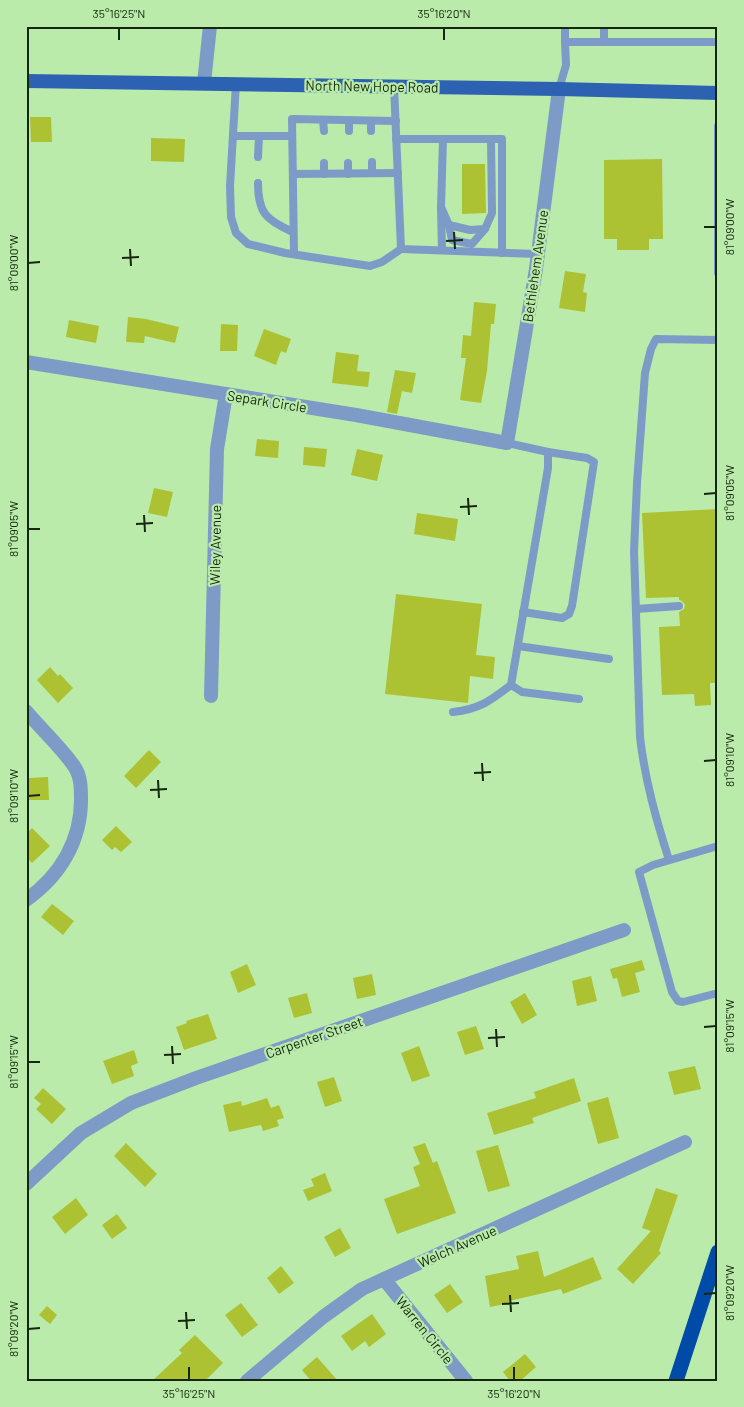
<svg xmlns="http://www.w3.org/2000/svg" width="744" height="1407" font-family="Barlow,sans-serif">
<rect width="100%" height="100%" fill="#baebaa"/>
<!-- building -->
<g fill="#acc233">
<polygon points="30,117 51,117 52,142 31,142"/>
<polygon points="151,138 185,139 184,162 151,161"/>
<polygon points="662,159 663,239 649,239 649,250 617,250 617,239 604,239 604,160"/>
<polygon points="462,164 485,164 486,213 462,214"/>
<polygon points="565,271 586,274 583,292 587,293 585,312 559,308"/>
<polygon points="474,302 496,304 494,324 491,324 487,371 481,403 460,400 466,358 461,358 463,335 471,336"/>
<polygon points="128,317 146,319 179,327 175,343 145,336 144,343 126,342"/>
<polygon points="69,320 99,326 96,343 66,337"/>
<polygon points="221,324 238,325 237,351 220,351"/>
<polygon points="264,329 291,339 286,353 281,351 276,365 254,356"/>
<polygon points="336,352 359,355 357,371 370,372 368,387 332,383"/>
<polygon points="395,370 416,373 412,393 402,391 397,414 387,412"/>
<polygon points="257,439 279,441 278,458 255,456"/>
<polygon points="304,447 327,449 325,467 303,465"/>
<polygon points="357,449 383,455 377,481 351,475"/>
<polygon points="154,488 173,492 167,517 148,513"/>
<polygon points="718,509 718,683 710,683 711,705 695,706 694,694 662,695 659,627 680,626 679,612 684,609 685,605 682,601 679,600 679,597 646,598 642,513"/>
<polygon points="417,513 458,519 455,541 414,534"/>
<polygon points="396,594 482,604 476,655 495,657 493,679 470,676 468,703 385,694"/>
<polygon points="50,667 58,676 60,674 73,688 58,703 37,680"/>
<polygon points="149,750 161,762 136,788 124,776"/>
<polygon points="48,777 49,800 29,800 29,778"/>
<polygon points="116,826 132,842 121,852 115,847 112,850 102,840"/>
<polygon points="32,828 50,846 32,863 26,857 26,834"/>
<polygon points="52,904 74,921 63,935 41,917"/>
<polygon points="642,960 645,970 635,973 640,992 622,997 617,978 613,979 610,969"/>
<polygon points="247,964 256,985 238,993 230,972"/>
<polygon points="372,974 376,995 357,999 353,978"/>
<polygon points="591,976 597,1001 577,1006 572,981"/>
<polygon points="307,993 312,1013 294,1018 288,998"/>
<polygon points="525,993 537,1015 522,1024 510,1002"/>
<polygon points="208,1014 217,1039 184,1050 176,1027 187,1023 186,1021"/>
<polygon points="476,1026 484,1049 465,1055 457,1032"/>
<polygon points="419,1046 430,1076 412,1082 401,1053"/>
<polygon points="134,1050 138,1063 131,1066 134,1076 112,1084 103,1061"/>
<polygon points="695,1066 701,1089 674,1095 668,1072"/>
<polygon points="334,1077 342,1101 325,1107 317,1082"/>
<polygon points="574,1078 581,1101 532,1118 534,1123 494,1135 487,1113 536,1098 534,1092"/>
<polygon points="43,1088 66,1109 52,1124 36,1109 41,1104 34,1098"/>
<polygon points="608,1097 619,1138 598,1144 587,1103"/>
<polygon points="267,1098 271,1108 279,1105 284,1118 277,1120 279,1126 263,1131 261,1125 229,1132 223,1105 241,1101 242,1106"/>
<polygon points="126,1143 157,1174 145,1187 114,1156"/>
<polygon points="425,1143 433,1163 437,1161 456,1213 397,1234 384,1199 420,1186 413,1167 420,1164 413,1147"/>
<polygon points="498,1145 510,1186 488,1192 476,1151"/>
<polygon points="325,1173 332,1191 308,1201 303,1190 314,1186 311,1179"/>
<polygon points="656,1188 678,1195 659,1251 661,1253 633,1284 617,1269 651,1231 642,1228"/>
<polygon points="76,1198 88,1215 65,1234 52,1217"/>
<polygon points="117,1214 127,1228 112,1239 102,1225"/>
<polygon points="340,1228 351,1248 335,1257 324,1237"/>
<polygon points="538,1251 544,1277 593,1257 602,1279 563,1294 561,1289 509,1301 509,1303 490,1307 485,1276 519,1269 516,1256"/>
<polygon points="281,1266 294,1283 279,1294 267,1278"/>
<polygon points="450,1284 463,1302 447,1313 434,1295"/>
<polygon points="241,1303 258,1325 242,1337 225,1315"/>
<polygon points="47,1306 57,1315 50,1324 39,1315"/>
<polygon points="372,1314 386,1334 369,1347 365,1341 352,1351 341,1336"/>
<polygon points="195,1335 223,1363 205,1381 152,1381 182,1353 179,1350"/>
<polygon points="525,1354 536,1367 520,1381 510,1381 503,1372"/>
<polygon points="317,1357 338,1381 311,1381 302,1370"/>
</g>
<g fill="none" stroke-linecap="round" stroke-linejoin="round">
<!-- service -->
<g stroke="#7e9bc7" stroke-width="8">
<polyline points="604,26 604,42"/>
<polyline points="565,42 565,26"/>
<polyline points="236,83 230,186 231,217 236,233 248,244 285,253 370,266 382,262 401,249"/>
<polyline points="394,86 401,249 538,254"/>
<polyline points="559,89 566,65 565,42 718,42"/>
<polyline points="323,120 324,131"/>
<polyline points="371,121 371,131"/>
<polyline points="718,126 718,273"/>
<polyline points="349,131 349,120"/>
<polyline points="233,136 292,136"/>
<polyline points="396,139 502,139 502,253"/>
<polyline points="258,157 259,136"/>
<polyline points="372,173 372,162"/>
<polyline points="293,174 398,173"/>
<polyline points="324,174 324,163"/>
<polyline points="348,174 348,163"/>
<path d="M258,183C258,213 266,220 293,232"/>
<polyline points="441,207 449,225 470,230 485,229 492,213 491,139"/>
<polyline points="449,225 452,240 472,244 485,229"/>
<polyline points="442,250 441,207 443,139"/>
<polyline points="294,254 292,119 396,121"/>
<polyline points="636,609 679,606"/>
<polyline points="523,612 562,618 569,614 572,606 594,462 587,458 548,452"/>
<polyline points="518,646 609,659"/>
<polyline points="511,685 522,692 579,699"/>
<path d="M453,712C480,709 490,701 511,685L548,468V452L507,443"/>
<polyline points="718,846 653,865 639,872 672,992 678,1001 683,1002 718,993"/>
<path d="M669,860C656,819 645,780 640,737L634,551L637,483L645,373L651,349L656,339L718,340"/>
</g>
<!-- minor -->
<g stroke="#7e9bc7" stroke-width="14">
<polyline points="204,83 210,26"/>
<polyline points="26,362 356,415 507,443 536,269 559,89"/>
<polyline points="211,696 217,449 226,394"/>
<path d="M26,711C41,729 61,747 74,766C81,776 81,788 81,800C81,841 60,876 26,900"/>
<polyline points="26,1184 81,1133 131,1103 196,1078 624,930"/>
<polyline points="384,1279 466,1381"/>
<polyline points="247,1381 323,1317 362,1289 685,1142"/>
</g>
<!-- primary -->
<polyline stroke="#2c62b1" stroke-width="14" points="26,81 559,89 718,93"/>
<!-- motorway -->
<polyline stroke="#004ba8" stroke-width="15" points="676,1381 718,1252"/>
</g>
<!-- ticks -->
<path fill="none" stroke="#15270f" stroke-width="2" d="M119,28V40M444,28V40M704,227H716M454,232L455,249M446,241L463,240M130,249L131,266M122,258L139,257M28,263L40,262M704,494L716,493M468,498L469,515M460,507L477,506M144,515L145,532M136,524L153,523M28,529H40M704,761L716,760M482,763L483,781M474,773L491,772M158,780L159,798M150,790L167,789M28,796L40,795M704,1027L716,1026M496,1029L497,1047M488,1038L505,1037M172,1046L173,1064M164,1055L181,1054M28,1062H40M704,1294L716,1293M510,1295L511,1312M502,1304L519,1303M186,1312L187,1329M178,1321L195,1320M28,1329L40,1328M189,1367V1380M514,1367V1380"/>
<g text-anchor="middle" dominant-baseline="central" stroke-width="4.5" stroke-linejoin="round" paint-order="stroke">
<!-- street labels -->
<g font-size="14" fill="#15270f" stroke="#baebaa">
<text transform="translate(372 86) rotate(1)">North New Hope Road</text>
<text transform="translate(535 266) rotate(-82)">Bethlehem Avenue</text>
<text transform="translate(267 401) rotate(9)">Separk Circle</text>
<text transform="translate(215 545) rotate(-89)">Wiley Avenue</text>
<text transform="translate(314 1037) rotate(-19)">Carpenter Street</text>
<text transform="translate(457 1246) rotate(-24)">Welch Avenue</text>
<text transform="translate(425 1330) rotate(51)">Warren Circle</text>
</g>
</g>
<!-- border -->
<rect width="744" height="1407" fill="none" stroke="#baebaa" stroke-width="55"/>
<rect x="28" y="28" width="688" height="1352" fill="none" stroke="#15270f" stroke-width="2"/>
<g font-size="12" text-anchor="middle" fill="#15270f">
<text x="119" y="18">35°16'25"N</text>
<text x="444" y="18">35°16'20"N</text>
<text transform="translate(730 227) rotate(-90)" y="4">81°09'00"W</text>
<text transform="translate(14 263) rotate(-90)" y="4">81°09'00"W</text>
<text transform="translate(730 493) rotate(-90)" y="4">81°09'05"W</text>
<text transform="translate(14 529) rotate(-90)" y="4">81°09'05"W</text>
<text transform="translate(730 760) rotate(-90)" y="4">81°09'10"W</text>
<text transform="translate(14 796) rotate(-90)" y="4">81°09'10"W</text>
<text transform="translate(730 1026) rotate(-90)" y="4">81°09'15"W</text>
<text transform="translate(14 1062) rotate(-90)" y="4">81°09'15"W</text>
<text transform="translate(730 1293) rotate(-90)" y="4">81°09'20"W</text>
<text transform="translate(14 1329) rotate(-90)" y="4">81°09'20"W</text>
<text x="189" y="1398">35°16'25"N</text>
<text x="514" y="1398">35°16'20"N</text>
</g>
</svg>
